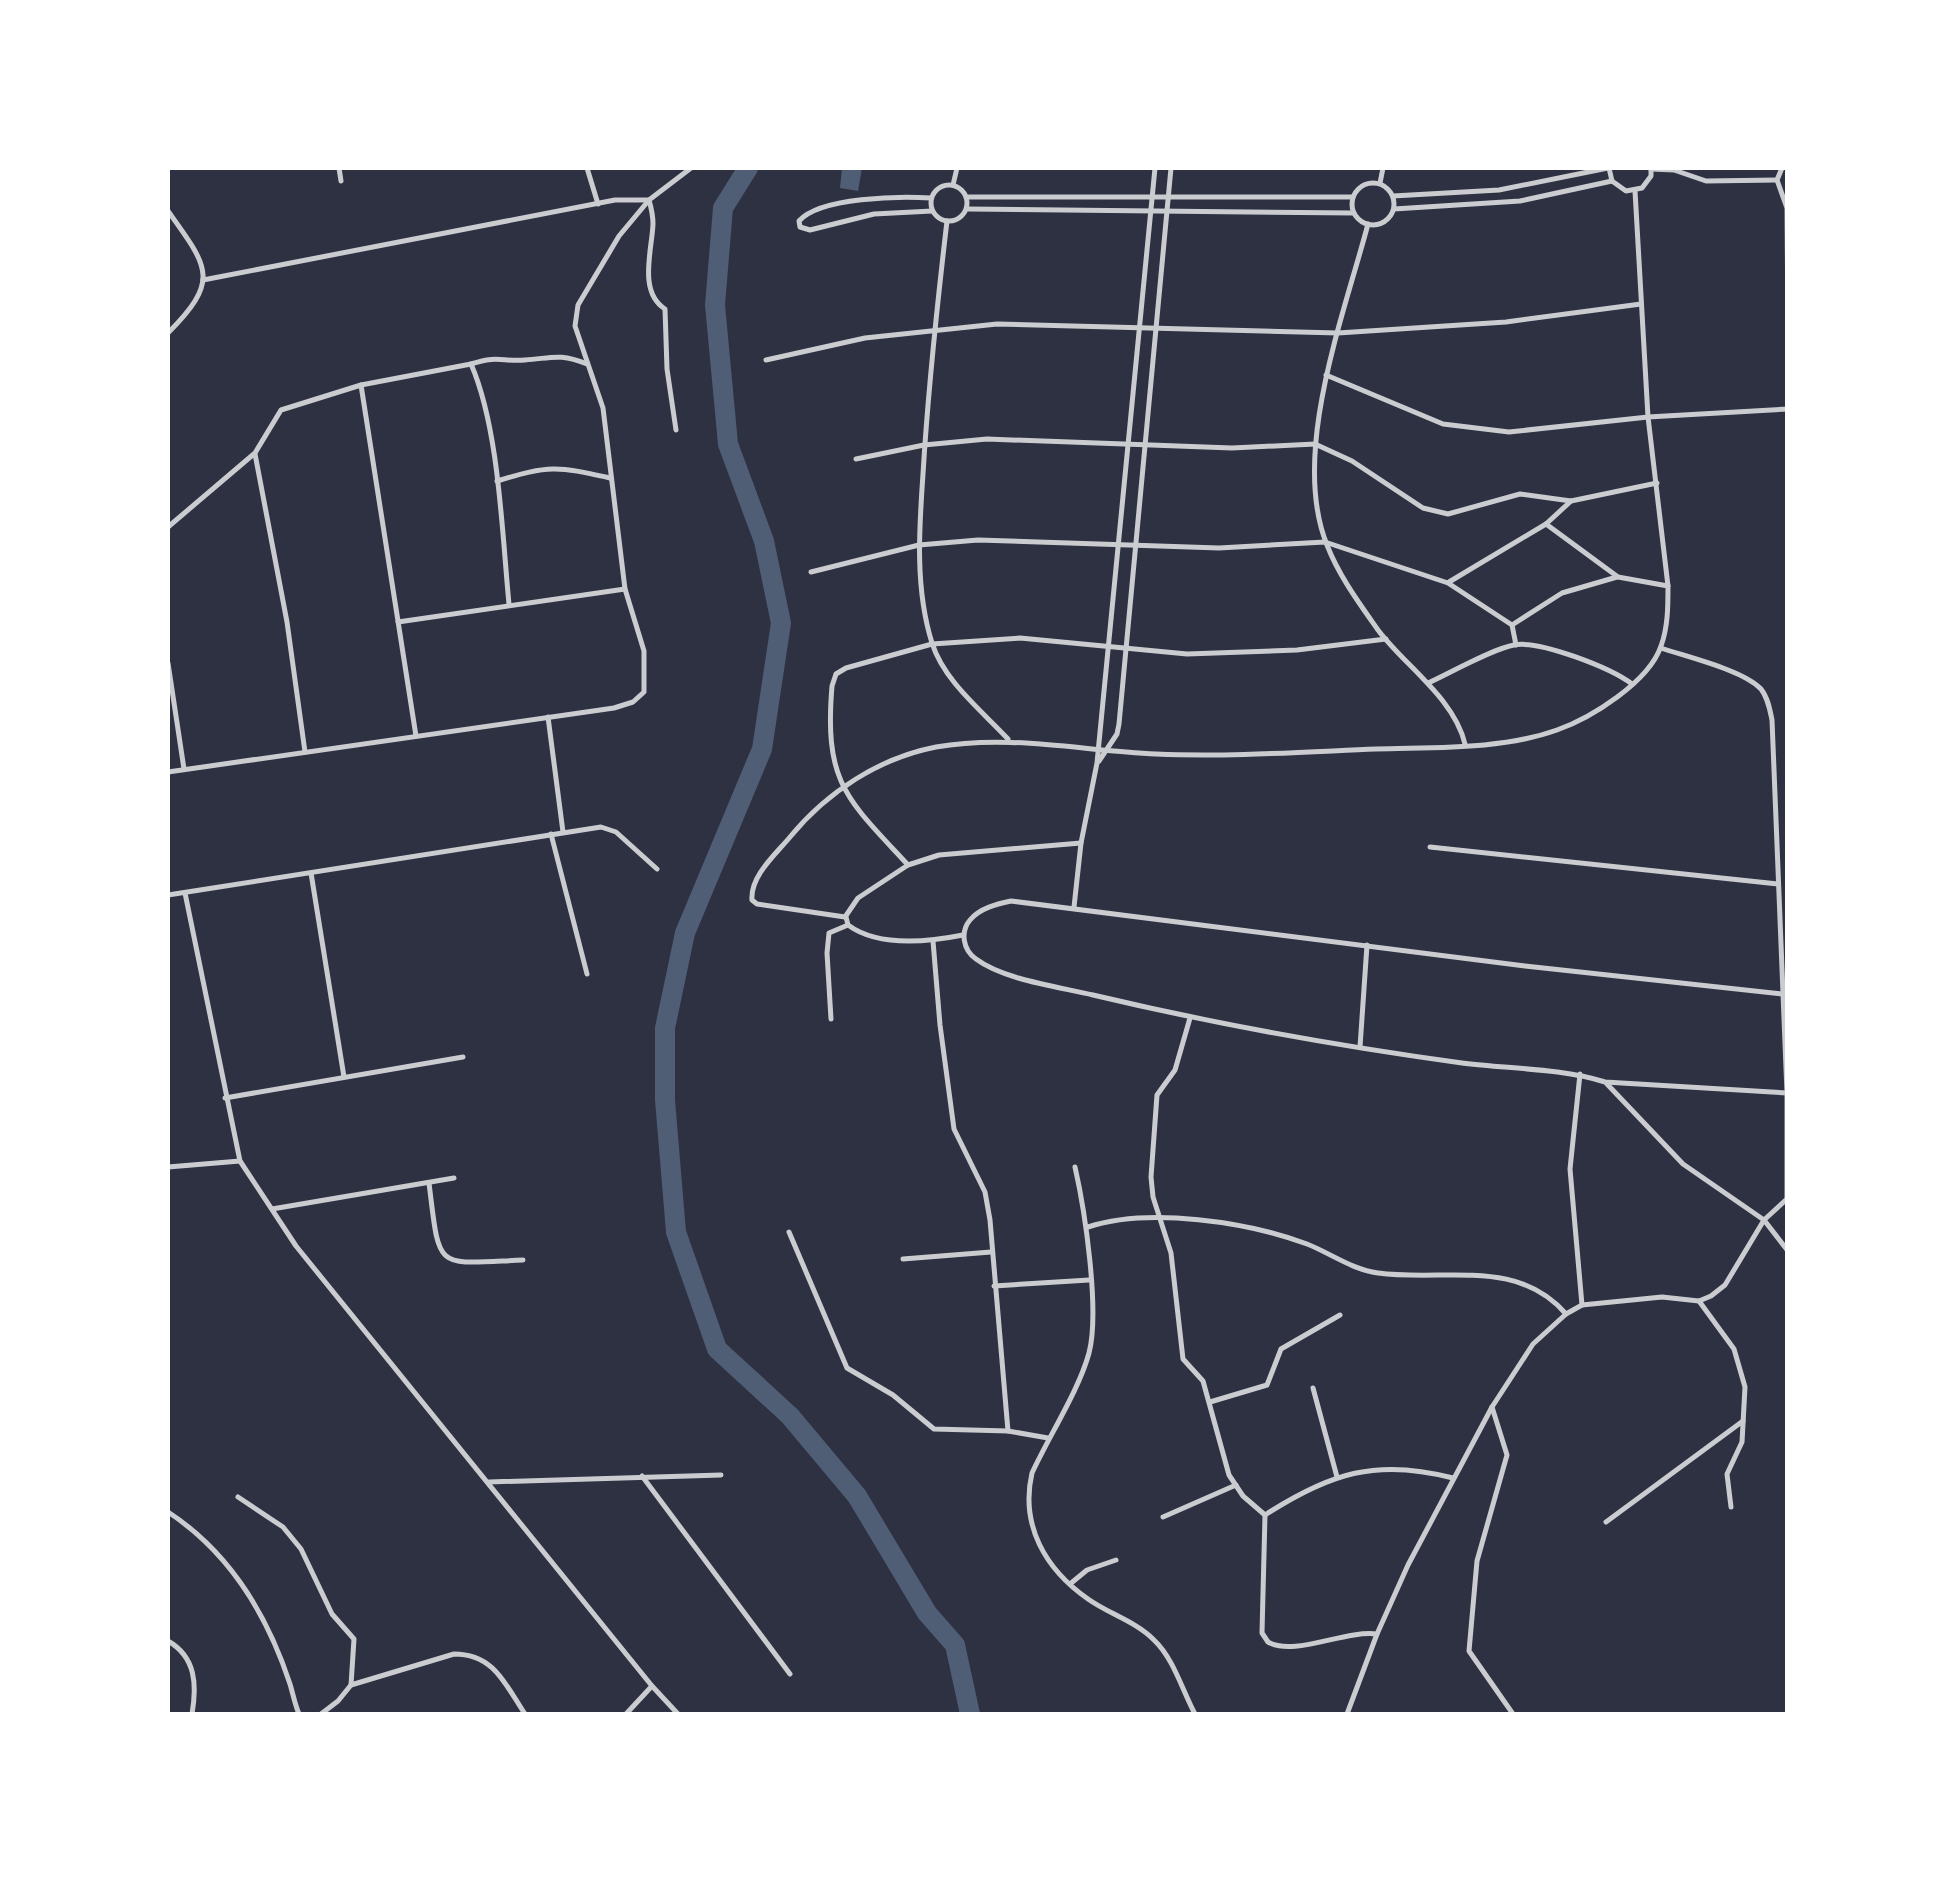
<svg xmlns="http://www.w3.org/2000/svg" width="1955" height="1882" font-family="'DejaVu Sans',sans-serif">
<rect width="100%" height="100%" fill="#2d3142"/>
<!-- water -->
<polygon fill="#4f5d75" points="842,168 862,168 858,191 840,188"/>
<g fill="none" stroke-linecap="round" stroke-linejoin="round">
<!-- river -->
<polyline stroke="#4f5d75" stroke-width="20" points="748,168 723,208 715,305 728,444 764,541 781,623 762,749 685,933 665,1028 665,1100 676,1232 717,1349 790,1416 857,1496 927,1613 955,1645 970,1714"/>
<!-- minor -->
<g stroke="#caccd0" stroke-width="5">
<polyline points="339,168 341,181"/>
<polyline points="587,168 598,204"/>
<polyline points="1609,168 1612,181 1626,191 1642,188 1651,176 1651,168"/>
<polyline points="1782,168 1777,180 1787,208 1788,331"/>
<polyline points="1651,169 1674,170 1706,181 1777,180"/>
<circle cx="1373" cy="204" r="21"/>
<polyline points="1380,183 1383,168"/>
<circle cx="949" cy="203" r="18"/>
<polyline points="953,185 957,168"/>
<polyline points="1393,196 1499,190 1608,168"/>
<polyline points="966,197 1353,197"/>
<path d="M931,198C900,196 820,197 799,221L800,227L810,230L874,214L932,211"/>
<polyline points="967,209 1354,213"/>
<polyline points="1394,209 1520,201 1612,181"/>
<path d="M168,211C208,267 221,280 168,333"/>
<path d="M947,221C937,306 928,390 923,474C919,530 915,589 932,643C944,681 981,710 1008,739"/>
<path d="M1368,224C1344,315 1290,454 1327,545C1339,576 1359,603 1378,630C1405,666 1454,698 1465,744"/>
<path d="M203,280L615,200H649C651,207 653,216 653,224C652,250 638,292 665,309L667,369L676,430"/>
<polyline points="766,360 865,338 997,324 1338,333 1506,322 1641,304"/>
<path d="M471,364C499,355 501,362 525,360C553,358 559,353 587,364"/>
<polyline points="1326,375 1443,424 1509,432 1648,417 1788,409"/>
<polyline points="361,385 416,736"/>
<polyline points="255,454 287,622 305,752"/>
<polyline points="856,459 924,445 987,439 1232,448 1315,444 1352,461 1423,508 1448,514 1520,494 1571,501 1657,483"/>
<path d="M497,481C550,465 556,466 610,478"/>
<polyline points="1546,524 1618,577 1668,586"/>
<path d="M168,527L255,453L281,410L361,385L471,364C499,428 502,533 509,604"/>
<polyline points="811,572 919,545 978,540 1219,548 1325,542 1448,583 1512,625 1516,645"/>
<polyline points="1449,582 1546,524 1571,501"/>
<polyline points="398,622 625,589"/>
<polyline points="1512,625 1562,593 1617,577"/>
<path d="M1661,648C1687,657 1743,670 1761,689C1768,698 1770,710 1772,720L1787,1093V1198"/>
<polyline points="168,663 184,769"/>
<path d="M1428,683C1450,673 1492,649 1514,645C1540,640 1611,668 1632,684"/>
<polyline points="548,717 563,832"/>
<polyline points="1099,761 1117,734 1119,724 1171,168"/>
<polyline points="168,772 614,708 633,702 644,692 644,651 625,589 603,408 575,326 578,305 619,236 649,200 691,168"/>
<polyline points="551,834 587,974"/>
<polyline points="1430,847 1778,884"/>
<path d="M908,865C846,798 824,783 832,686L836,674L846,668L932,644L1020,638L1187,654L1297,650L1386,639"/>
<polyline points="311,873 344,1077"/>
<polyline points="185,893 240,1161 296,1246 652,1686 678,1714"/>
<polyline points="168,895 601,827 616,832 657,869"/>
<polyline points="1074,907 1081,843 1097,763 1155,168"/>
<path d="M845,917L757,904L752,900C750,876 776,854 790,837C827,792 879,758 936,747C1010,734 1082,751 1156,754C1229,757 1303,752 1376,749C1435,747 1501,750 1557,730C1591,718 1649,682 1661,646C1668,627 1668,606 1668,586L1648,417L1635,191"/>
<polyline points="845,917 858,898 908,865 939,855 1081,843"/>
<path d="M846,917L848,925C878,947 928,942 963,935"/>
<polyline points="933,941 940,1025 954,1129 985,1192 990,1220 1008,1431"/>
<path d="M1783,994L1525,966L1011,901C997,904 980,908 970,920C960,932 963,950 976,959C1004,980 1060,987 1093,995C1215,1024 1338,1046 1462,1063C1509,1069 1560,1068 1605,1082L1788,1093"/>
<path d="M1190,1018L1175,1070L1157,1095L1151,1177L1153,1197L1171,1253L1183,1359L1203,1381L1229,1475L1243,1496L1265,1515L1262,1633L1268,1642C1294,1657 1344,1630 1377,1634"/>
<polyline points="831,1019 827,953 829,933 848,925"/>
<polyline points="1360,1047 1367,945"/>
<polyline points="1580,1074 1570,1169 1582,1305"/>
<polyline points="1607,1084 1683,1164 1764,1220 1788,1251"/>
<polyline points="225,1098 463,1057"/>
<polyline points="168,1167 240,1161"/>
<path d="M1075,1167C1085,1211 1100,1311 1089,1353C1079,1390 1049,1436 1032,1473C1020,1525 1045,1569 1088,1599C1109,1614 1135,1621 1154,1640C1174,1659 1182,1690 1195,1714"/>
<path d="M429,1183C440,1272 434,1264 523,1260"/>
<polyline points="272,1209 454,1178"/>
<path d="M1088,1227C1149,1207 1248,1222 1307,1244C1330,1253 1353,1270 1378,1273C1444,1282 1517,1257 1566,1314"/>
<polyline points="789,1232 847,1368 893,1395 934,1429 1008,1431 1048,1438"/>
<polyline points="903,1259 991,1252"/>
<polyline points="994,1286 1089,1280"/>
<polyline points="1699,1301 1734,1349 1745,1387 1742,1442 1727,1474 1731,1507"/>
<polyline points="1313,1388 1337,1477"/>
<polyline points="1210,1402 1267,1385 1281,1349 1340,1315"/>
<polyline points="1492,1407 1507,1455 1477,1561 1469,1651 1513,1714"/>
<polyline points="642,1476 790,1674"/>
<polyline points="489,1482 721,1475"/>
<polyline points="238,1497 283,1527 301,1549 332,1614 354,1639 351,1685"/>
<path d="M168,1512C229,1552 267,1614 290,1684C293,1694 295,1705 299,1714"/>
<path d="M1265,1515C1330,1473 1377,1458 1453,1478"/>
<polyline points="1163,1517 1236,1485"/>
<polyline points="1606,1522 1743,1421"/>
<polyline points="1070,1584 1087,1570 1116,1560"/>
<path d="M168,1641C196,1657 197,1685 192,1714"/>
<path d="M321,1714L338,1701L351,1685L454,1654C494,1654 505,1684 525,1714"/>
<polyline points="626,1714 652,1686"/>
<polyline points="1347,1714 1377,1634 1408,1565 1492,1407 1533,1344 1566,1314 1582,1305 1662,1297 1699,1301 1711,1296 1725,1285 1764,1220 1788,1198"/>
</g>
</g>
<!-- border -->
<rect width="1955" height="1882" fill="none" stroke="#ffffff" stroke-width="340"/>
</svg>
